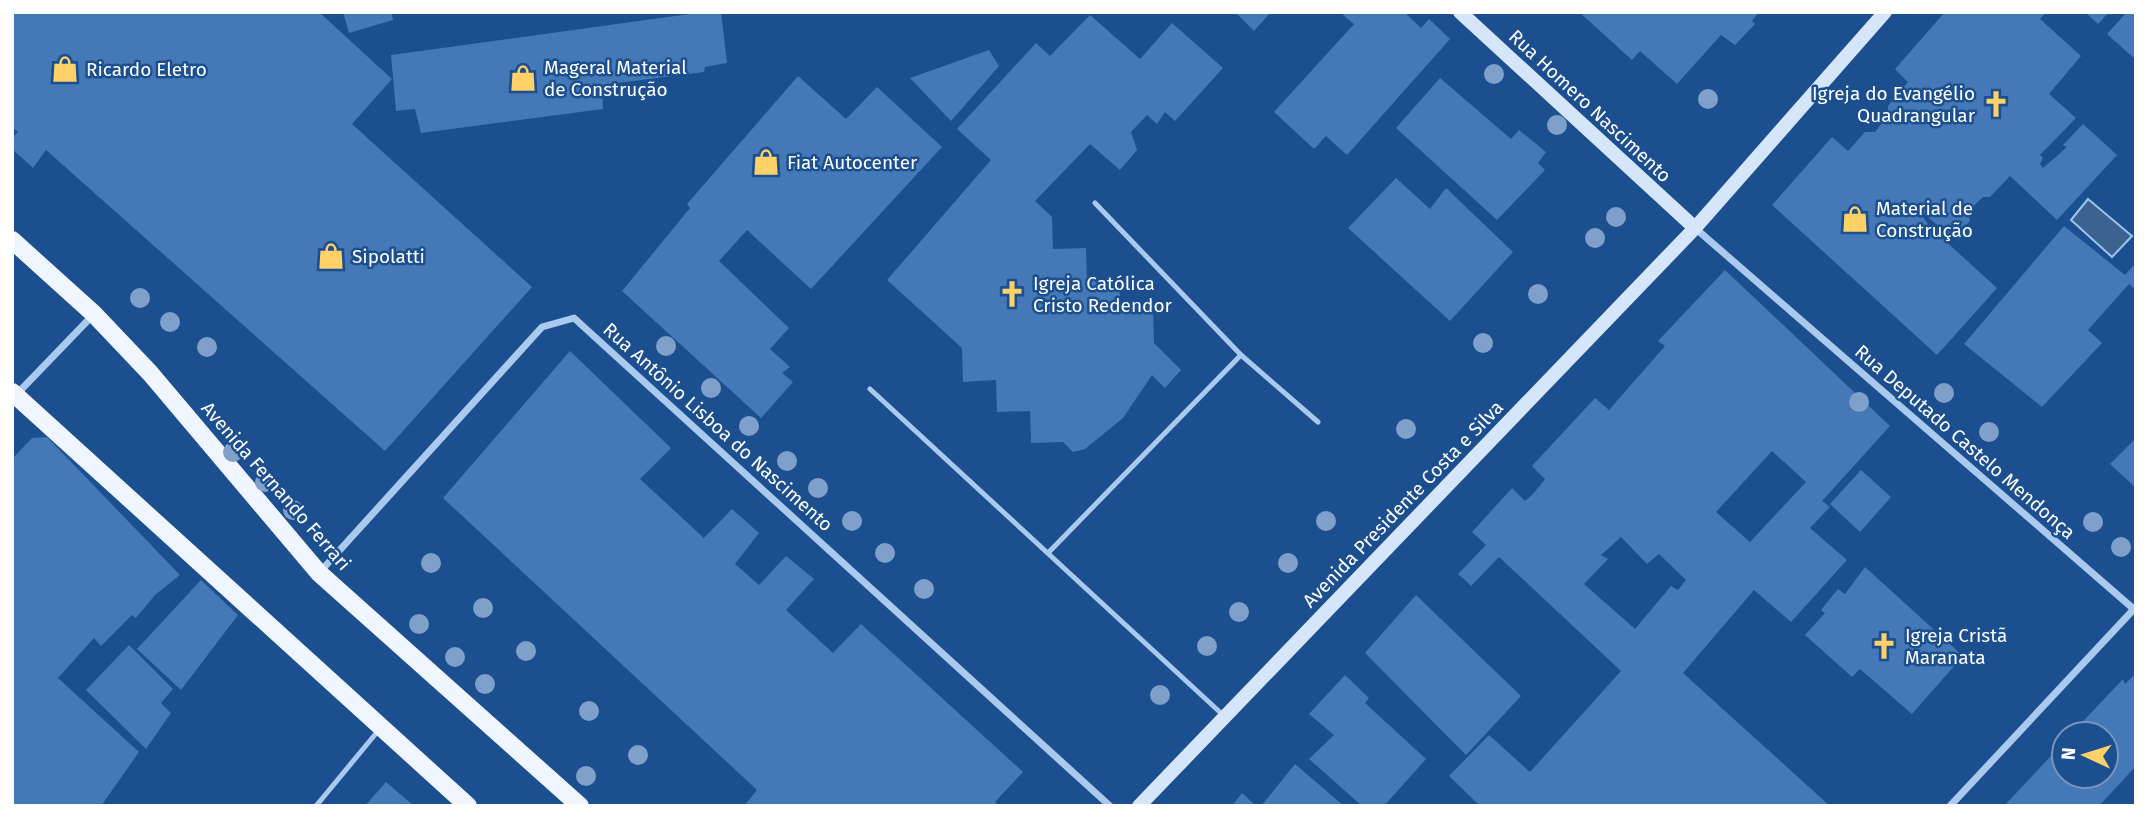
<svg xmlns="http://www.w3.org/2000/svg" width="2148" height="818" font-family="'Fira Sans',sans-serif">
<rect width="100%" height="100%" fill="#1b4f8f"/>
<!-- water -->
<polygon fill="#3c6290" stroke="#9cc4f0" stroke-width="2" points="2088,199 2132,236 2112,257 2071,220"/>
<!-- building -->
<g fill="#4478b7" fill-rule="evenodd">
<polygon points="12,12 319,12 392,79 352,124 532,287 385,451 46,150 33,168 12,149 12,138 18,132 12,127"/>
<polygon points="343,12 391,12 393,20 349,33"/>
<polygon points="704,12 721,12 727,63 705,67 704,72 602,85 603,109 421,133 415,109 396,111 391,55"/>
<polygon points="1235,12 1271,12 1254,31"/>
<polygon points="1345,12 1404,12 1421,28 1429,19 1450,39 1347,155 1326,136 1314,149 1274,112 1354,24 1343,15"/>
<polygon points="1579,12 1759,12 1752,21 1755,24 1735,45 1721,35 1677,84 1640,51 1632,60"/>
<polygon points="1945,12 2046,12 2040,19 2081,56 2049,94 2076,118 2040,155 2043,158 2040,164 2043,168 2067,147 2063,145 2083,124 2117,155 2057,220 2010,176 1990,197 1983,197 1967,212 1970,221 1954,239 1917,208 1930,227 1997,288 1937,355 1772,205 1832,137 1848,151 1865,132 1875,132 1888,115 1888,106 1908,82 1895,69"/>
<polygon points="2085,12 2109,12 2098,24"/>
<polygon points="2127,12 2136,12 2136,60 2107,34"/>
<polygon points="1090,15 1140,59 1172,23 1223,68 1175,121 1165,112 1157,124 1147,115 1131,132 1137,150 1120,170 1090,144 1035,201 1052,217 1053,249 1086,248 1087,280 1119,279 1121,311 1153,310 1154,343 1181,370 1165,388 1152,375 1123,418 1085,449 1073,452 1063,442 1031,443 1030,411 997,412 996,380 963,382 962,348 887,280 991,160 957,129 1036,43 1050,56"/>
<polygon points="989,50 999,66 951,121 910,78"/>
<polygon points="798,76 846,119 877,87 942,147 811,289 747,230 719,261 789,328 770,349 790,367 782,373 793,382 761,418 622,291 690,208 687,204"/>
<polygon points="1440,78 1511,139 1519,130 1546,152 1538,163 1545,170 1497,220 1396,128"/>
<polygon points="1396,178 1430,209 1446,188 1513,252 1450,321 1348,228"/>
<polygon points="2064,226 2125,275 2136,263 2136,290 2129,284 2088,330 2102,343 2042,407 1964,344"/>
<path d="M1725,270L1890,426L1822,501L1830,507L1810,528L1847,560L1791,622L1754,590L1683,673L1830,806H1480L1449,776L1489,735L1530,772L1621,671L1499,557L1471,586L1465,580L1458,574L1486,545L1472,532L1512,488L1525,501L1533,494L1545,479L1532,466L1595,398L1609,410L1665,346L1658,341ZM1772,451L1806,482L1750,542L1716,512ZM1621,537L1647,564L1659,554L1686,580L1678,590L1671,586L1635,629L1584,584L1608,559L1601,555Z"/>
<polygon points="570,351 671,448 640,479 704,538 732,509 759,533 735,564 759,585 786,556 814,579 786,610 833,653 861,624 1023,772 995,802 999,806 744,806 757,790 443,498"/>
<polygon points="47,437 180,575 155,595 136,618 132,615 101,646 94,638 58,678 139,752 101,806 12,806 12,459 32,438"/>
<polygon points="2136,438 2136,488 2110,464"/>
<polygon points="1861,470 1891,497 1860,532 1830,504"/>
<polygon points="1865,567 1963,656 1912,714 1860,669 1852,677 1805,635 1825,613 1821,610 1838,589 1845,594"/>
<polygon points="201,580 238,615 181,690 137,649"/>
<polygon points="1416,595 1521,696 1466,755 1365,653"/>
<polygon points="129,645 173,689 161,703 171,713 146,749 86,690"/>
<polygon points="2136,673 2136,766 2099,806 2004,806 2064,742 2064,776 2106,776 2106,734 2071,734 2123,679 2125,684"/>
<polygon points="1345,675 1369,698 1365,703 1426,759 1384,806 1362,806 1309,759 1334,735 1309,714"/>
<polygon points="1295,764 1344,806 1261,806"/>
<polygon points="386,782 414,806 365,806"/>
<polygon points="1242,793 1256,806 1232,806"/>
</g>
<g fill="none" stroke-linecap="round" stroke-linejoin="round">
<!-- lane -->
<g stroke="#a9c9ee" stroke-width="5">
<polyline points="1241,355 1318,422"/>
<polyline points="870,389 1223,715"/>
<polyline points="1048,553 1241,355 1095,203"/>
<polyline points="316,806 378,731"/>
</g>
<!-- street -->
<g stroke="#a9c9ee" stroke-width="7">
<polyline points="1695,228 2136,611"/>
<polyline points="15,396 94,314"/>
<polyline points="319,573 542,327 574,318 1110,806"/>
<polyline points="1950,806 2134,609"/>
</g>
<!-- secondary -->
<g stroke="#d6e6fa" stroke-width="14">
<polyline points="1460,12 1695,228"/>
<polyline points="1139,806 1695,228 1885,12"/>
</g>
<!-- primary -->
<g stroke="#f0f6ff" stroke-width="18">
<polyline points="12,240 94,314 150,373 319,573 580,806"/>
<polyline points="12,392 468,806"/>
</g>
</g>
<!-- trees -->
<g fill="#7ea0ca">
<circle cx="1494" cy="74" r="10"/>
<circle cx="1708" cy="99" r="10"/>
<circle cx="1557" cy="125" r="10"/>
<circle cx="1616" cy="217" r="10"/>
<circle cx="1595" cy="238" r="10"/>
<circle cx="1538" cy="294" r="10"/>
<circle cx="140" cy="298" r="10"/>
<circle cx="170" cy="322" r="10"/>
<circle cx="1483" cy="343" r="10"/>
<circle cx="666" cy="346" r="10"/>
<circle cx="207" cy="347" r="10"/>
<circle cx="711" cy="388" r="10"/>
<circle cx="1944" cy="393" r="10"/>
<circle cx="1859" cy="402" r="10"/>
<circle cx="749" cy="426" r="10"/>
<circle cx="1406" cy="429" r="10"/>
<circle cx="1989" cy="432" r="10"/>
<circle cx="233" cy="452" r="10"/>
<circle cx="787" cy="461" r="10"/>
<circle cx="265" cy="482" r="10"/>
<circle cx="818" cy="488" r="10"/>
<circle cx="293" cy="510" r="10"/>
<circle cx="852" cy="521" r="10"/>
<circle cx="1326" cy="521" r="10"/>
<circle cx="2093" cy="522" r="10"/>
<circle cx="2121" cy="547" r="10"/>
<circle cx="885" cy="553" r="10"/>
<circle cx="431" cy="563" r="10"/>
<circle cx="1288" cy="563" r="10"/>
<circle cx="924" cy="589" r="10"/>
<circle cx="483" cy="608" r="10"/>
<circle cx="1239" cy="612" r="10"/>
<circle cx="419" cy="624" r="10"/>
<circle cx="1207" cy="646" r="10"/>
<circle cx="526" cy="651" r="10"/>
<circle cx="455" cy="657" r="10"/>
<circle cx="485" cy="684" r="10"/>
<circle cx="1160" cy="695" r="10"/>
<circle cx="589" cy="711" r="10"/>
<circle cx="638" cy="755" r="10"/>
<circle cx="586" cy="776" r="10"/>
</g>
<!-- icons -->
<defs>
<symbol id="shop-bare" viewBox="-9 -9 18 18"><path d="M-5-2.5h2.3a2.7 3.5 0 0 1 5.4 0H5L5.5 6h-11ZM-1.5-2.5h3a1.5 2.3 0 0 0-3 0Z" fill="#ffd166" stroke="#1b4f8f" stroke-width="2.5" paint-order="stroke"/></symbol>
<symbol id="church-bare" viewBox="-9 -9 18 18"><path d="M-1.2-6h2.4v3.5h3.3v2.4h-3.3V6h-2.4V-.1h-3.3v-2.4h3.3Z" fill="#ffd166" stroke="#1b4f8f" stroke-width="2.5" paint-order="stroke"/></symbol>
</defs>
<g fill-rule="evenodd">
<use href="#shop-bare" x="46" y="50" width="38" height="38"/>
<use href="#shop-bare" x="504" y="59" width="38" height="38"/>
<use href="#church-bare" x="1977" y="85" width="38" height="38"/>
<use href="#shop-bare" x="747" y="143" width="38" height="38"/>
<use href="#shop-bare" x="1836" y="200" width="38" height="38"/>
<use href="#shop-bare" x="312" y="237" width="38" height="38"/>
<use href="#church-bare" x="993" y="275" width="38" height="38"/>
<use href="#church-bare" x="1865" y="627" width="38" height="38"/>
</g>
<g text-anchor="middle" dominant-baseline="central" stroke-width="5" stroke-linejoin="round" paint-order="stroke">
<!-- poi labels -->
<g font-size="19" fill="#fff" stroke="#1b4f8f" text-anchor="start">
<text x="544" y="67">Mageral Material<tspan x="544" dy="22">de Construção</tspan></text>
<text x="86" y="69">Ricardo Eletro</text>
<text x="1975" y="93" text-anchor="end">Igreja do Evangélio<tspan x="1975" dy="22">Quadrangular</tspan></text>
<text x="787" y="162">Fiat Autocenter</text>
<text x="1876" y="208">Material de<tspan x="1876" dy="22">Construção</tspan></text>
<text x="352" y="256">Sipolatti</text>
<text x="1033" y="283">Igreja Católica<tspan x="1033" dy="22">Cristo Redendor</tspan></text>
<text x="1905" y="635">Igreja Cristã<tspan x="1905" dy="22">Maranata</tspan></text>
</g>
<!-- street labels -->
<g font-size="19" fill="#fff" stroke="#1b4f8f">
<text transform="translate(1590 106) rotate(43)">Rua Homero Nascimento</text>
<text transform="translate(718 427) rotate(42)">Rua Antônio Lisboa do Nascimento</text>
<text transform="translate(1965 442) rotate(41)">Rua Deputado Castelo Mendonça</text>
<text transform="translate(276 486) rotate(49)">Avenida Fernando Ferrari</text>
<text transform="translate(1403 504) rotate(-46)">Avenida Presidente Costa e Silva</text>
</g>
</g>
<!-- border -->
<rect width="2148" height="818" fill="none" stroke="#ffffff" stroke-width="28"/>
<!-- north arrow -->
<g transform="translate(2085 755) rotate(274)"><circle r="33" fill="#1b4f8f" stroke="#7695bc" stroke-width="2"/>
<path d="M0-5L12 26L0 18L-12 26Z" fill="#ffd166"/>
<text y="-10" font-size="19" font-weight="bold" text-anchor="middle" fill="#ffffff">N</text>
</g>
</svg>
